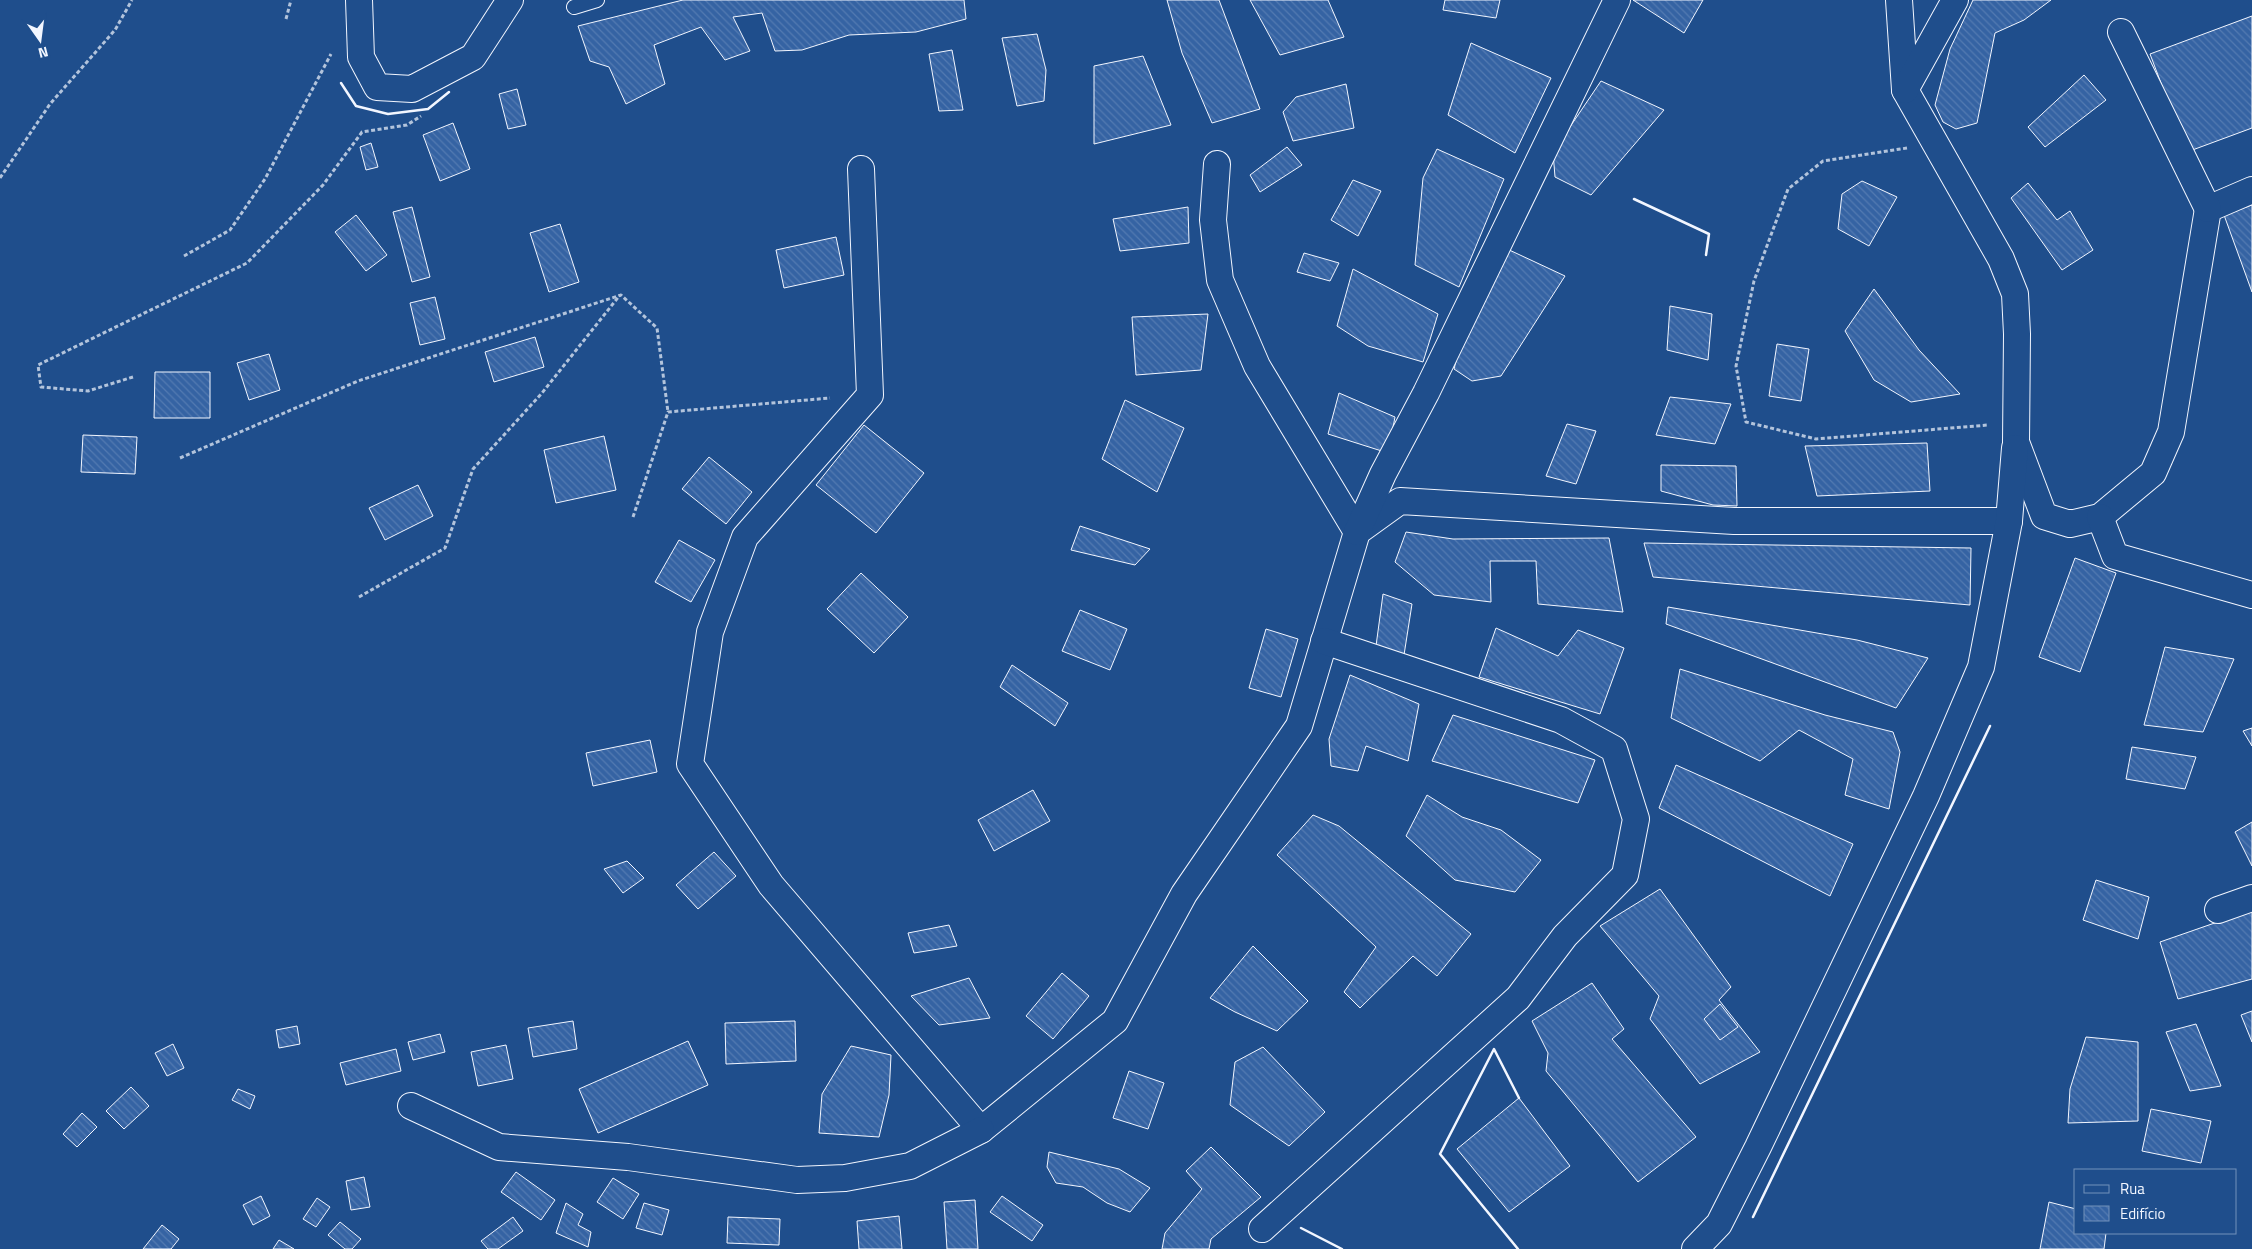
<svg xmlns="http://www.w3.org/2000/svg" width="2252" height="1249" font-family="'Titillium Web',sans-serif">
<defs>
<pattern id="building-back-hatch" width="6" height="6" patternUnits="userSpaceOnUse" patternTransform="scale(1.25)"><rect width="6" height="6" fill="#3563a3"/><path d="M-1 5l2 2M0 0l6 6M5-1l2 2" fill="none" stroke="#537ab1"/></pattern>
</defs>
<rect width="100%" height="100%" fill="#1f4e8c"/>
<!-- building -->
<g fill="url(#building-back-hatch)" stroke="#f2f6ff">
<polygon points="683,0 964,0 966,19 916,32 849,35 802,50 775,51 762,13 733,17 750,51 725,60 701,27 654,45 665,84 626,104 609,67 590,61 578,26"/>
<polygon points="1167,0 1219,0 1260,109 1212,123 1182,53"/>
<polygon points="1250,0 1328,0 1344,37 1280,55"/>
<polygon points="1445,0 1500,0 1496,18 1443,10"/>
<polygon points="1633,0 1703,0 1684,33"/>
<polygon points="1973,0 2051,0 2024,20 1995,33 1977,123 1956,129 1943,122 1935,105 1950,49"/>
<polygon points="2252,16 2252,128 2187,152 2150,54"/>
<polygon points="1037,34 1046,70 1044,101 1017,106 1002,38"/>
<polygon points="1471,43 1551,78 1515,153 1448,115"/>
<polygon points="952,50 963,110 939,111 929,54"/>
<polygon points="1143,56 1171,125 1094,144 1094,66"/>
<polygon points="2084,75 2106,100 2045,147 2028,127"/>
<polygon points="1601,81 1664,110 1591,195 1555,177 1553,152"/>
<polygon points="1346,84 1354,128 1293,141 1283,112 1296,97"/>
<polygon points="517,89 526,125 508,129 499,94"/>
<polygon points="453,123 470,169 440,181 423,135"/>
<polygon points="371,143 378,167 366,170 360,147"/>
<polygon points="1287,147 1302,165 1260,192 1250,175"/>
<polygon points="1437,149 1504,179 1459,287 1415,265 1423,178"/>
<polygon points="1353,180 1381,191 1358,236 1331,220"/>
<polygon points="1862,181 1897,197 1869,246 1838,229 1842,194"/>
<polygon points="2028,183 2057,220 2070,211 2093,250 2062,270 2011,198"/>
<polygon points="2252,205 2252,292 2224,215"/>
<polygon points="412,207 430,277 412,282 393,212"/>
<polygon points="1188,207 1189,243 1120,251 1113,219"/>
<polygon points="356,215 387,255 366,271 335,232"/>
<polygon points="560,224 579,282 549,292 530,233"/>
<polygon points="836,237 844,275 784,288 776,250"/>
<polygon points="1505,248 1565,276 1501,376 1472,381 1454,369 1466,323"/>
<polygon points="1304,253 1339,263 1330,281 1297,272"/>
<polygon points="1353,269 1438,314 1423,362 1368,346 1337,326"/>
<polygon points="1874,289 1919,350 1960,394 1911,402 1874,380 1845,331"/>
<polygon points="435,297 445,339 420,345 410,303"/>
<polygon points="1670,306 1712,314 1708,360 1667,350"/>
<polygon points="1208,314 1201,370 1136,375 1132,317"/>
<polygon points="535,337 544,367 494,382 485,352"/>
<polygon points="1777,344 1809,349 1801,401 1769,396"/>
<polygon points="269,354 280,390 249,400 237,363"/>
<polygon points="155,372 210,372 210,418 154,418"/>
<polygon points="1339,393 1395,417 1388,453 1328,434"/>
<polygon points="1670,397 1731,404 1715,444 1656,435"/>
<polygon points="1125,400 1184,428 1157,492 1102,459"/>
<polygon points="1567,424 1596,431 1576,484 1546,476"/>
<polygon points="864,425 924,473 876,533 816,485"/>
<polygon points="83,435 137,437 135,474 81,472"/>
<polygon points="604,436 616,490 556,503 544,450"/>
<polygon points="1927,443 1930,491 1817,496 1805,446"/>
<polygon points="709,457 752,492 726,524 682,489"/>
<polygon points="1661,465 1736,466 1737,506 1713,505 1661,491"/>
<polygon points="418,485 433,516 385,540 369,508"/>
<polygon points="1080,526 1150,549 1135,565 1071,550"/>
<polygon points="1406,532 1453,539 1609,538 1623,612 1538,604 1536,561 1490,561 1491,602 1434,595 1395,562"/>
<polygon points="679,540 715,560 691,602 655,582"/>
<polygon points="1644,543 1971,548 1970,605 1653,577"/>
<polygon points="2075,558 2116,573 2080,672 2039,657"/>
<polygon points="861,573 908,617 874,653 827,609"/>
<polygon points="1383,594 1412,604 1404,655 1376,646"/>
<polygon points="1668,607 1857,640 1928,658 1896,708 1666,624"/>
<polygon points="1080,610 1127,629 1110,670 1062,651"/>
<polygon points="1496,628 1558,656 1578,630 1624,648 1600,714 1479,677"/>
<polygon points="1266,629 1298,639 1281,697 1249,688"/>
<polygon points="2165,647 2234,659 2203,732 2144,725"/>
<polygon points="1012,665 1068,703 1055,726 1000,687"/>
<polygon points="1680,669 1825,715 1893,732 1900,752 1889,809 1845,795 1853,759 1799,730 1760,761 1671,718"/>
<polygon points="1350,675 1419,704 1408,761 1366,746 1358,771 1331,766 1329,739"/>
<polygon points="1453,715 1595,760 1578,803 1432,761"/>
<polygon points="2252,728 2252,746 2243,731"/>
<polygon points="650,740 657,772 593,786 586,753"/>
<polygon points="2132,747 2196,757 2185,789 2126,779"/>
<polygon points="1676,765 1853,844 1830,896 1659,808"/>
<polygon points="1033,790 1050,821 994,851 978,820"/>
<polygon points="1427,795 1462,817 1501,830 1541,860 1515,892 1455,880 1406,836"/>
<polygon points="1313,815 1339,826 1471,934 1437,976 1413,956 1360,1008 1344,992 1376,947 1277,855"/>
<polygon points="2252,822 2252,866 2235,832"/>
<polygon points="714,852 736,876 698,909 676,885"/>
<polygon points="627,861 644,878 623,893 604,869"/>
<polygon points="2096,880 2149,897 2138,939 2083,920"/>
<polygon points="1660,889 1731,987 1719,1000 1760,1052 1700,1084 1650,1019 1659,996 1600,926"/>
<polygon points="2252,910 2252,979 2178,999 2160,942"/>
<polygon points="949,925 957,946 914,953 908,933"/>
<polygon points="1253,946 1308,1001 1277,1031 1235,1012 1210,998"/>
<polygon points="1062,973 1089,996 1053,1039 1026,1016"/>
<polygon points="969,978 990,1018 939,1025 911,996"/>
<polygon points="1592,983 1624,1029 1612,1039 1696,1137 1638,1182 1546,1071 1548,1053 1532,1021"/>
<polygon points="1720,1004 1738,1027 1720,1040 1704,1019"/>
<polygon points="2252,1011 2252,1042 2241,1015"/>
<polygon points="573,1021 577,1049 533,1057 528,1028"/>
<polygon points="795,1021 796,1061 726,1064 725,1023"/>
<polygon points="2196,1024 2221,1086 2190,1091 2166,1032"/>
<polygon points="297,1026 300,1044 279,1048 276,1030"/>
<polygon points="440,1034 445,1052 413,1060 408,1042"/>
<polygon points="2086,1037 2138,1042 2138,1121 2068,1123 2070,1089"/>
<polygon points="688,1041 708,1085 598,1133 579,1089"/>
<polygon points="173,1044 184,1068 167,1076 155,1053"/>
<polygon points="506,1045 513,1079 478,1086 471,1052"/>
<polygon points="851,1046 891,1055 889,1095 879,1137 819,1133 822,1094"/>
<polygon points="1263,1047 1325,1112 1289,1146 1230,1105 1235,1062"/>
<polygon points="396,1049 401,1071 346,1085 340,1063"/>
<polygon points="1129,1071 1164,1083 1148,1129 1113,1118"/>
<polygon points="131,1087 149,1106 124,1129 106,1111"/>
<polygon points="238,1089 255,1096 250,1109 232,1100"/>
<polygon points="1519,1098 1570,1166 1509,1212 1457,1149"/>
<polygon points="2151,1109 2211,1121 2201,1163 2142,1151"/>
<polygon points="82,1113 97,1127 77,1147 63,1134"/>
<polygon points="1211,1147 1261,1197 1211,1239 1209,1249 1162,1249 1165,1233 1202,1189 1186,1171"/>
<polygon points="1049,1152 1119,1169 1150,1188 1130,1212 1107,1203 1083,1187 1056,1183 1047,1167"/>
<polygon points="516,1172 555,1200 541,1220 501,1192"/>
<polygon points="364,1177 370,1207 351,1210 346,1181"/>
<polygon points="613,1178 639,1194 623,1219 597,1202"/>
<polygon points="261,1196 270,1216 253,1225 243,1205"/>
<polygon points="1002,1196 1043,1225 1032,1241 990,1212"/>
<polygon points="317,1198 330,1207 316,1227 303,1219"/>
<polygon points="975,1200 978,1249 947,1249 944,1202"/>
<polygon points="2049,1202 2076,1209 2076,1233 2106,1233 2104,1249 2040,1249"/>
<polygon points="566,1203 583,1214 578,1225 591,1232 588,1247 556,1233"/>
<polygon points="644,1203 669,1210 662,1235 636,1228"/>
<polygon points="899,1216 902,1249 859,1249 857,1221"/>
<polygon points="513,1217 523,1231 498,1249 488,1249 481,1241"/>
<polygon points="728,1217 780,1219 779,1245 727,1243"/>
<polygon points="340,1222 361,1239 352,1249 345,1249 328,1235"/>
<polygon points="162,1225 179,1239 171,1249 143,1249"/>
<polygon points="279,1240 294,1249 273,1249"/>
</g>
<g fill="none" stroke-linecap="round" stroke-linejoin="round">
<defs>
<polyline id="service" points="574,7 597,0"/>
<g id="minor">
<polyline points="359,0 361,57 377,87 412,89 473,57 510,0"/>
<polyline points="1899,0 1905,90 2001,259 2015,294 2017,334 2016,442 2044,516 2070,524 2100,517 2153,473 2171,432 2208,209 2252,190"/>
<polyline points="2121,32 2208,209"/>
<polyline points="1905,90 1955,0"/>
<polyline points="1217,164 1213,220 1220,280 1257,366 1357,532"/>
<polyline points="861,169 870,395 745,537 710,632 690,764 771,885 981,1130 1115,1021 1184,894 1299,726 1357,532 1400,501 1734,521 2009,521"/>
<polyline points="2100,517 2115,556 2252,595"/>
<polyline points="1357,532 1383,474 1426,393 1617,0"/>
<polyline points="2218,910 2252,898"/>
<polyline points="411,1106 499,1147 628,1157 797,1180 845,1178 910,1166 981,1130"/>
<polyline points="1262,1229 1518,998 1565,936 1625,875 1636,819 1614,749 1561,720 1324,641"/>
<polyline points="1695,1249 1719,1224 1758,1147 1926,796 1981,667 2009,521 2015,448"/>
</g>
</defs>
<!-- service casing -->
<use href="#service" stroke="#f2f6ff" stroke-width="16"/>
<!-- minor casing -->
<use href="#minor" stroke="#f2f6ff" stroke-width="28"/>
<!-- path -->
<g stroke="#b3c4dc" stroke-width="3" stroke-dasharray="4 2.5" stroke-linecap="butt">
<polyline points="286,19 291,0"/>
<polyline points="1907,148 1823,161 1788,189 1754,281 1736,366 1746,422 1816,439 1988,425"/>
<polyline points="0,178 50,104 115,30 132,0"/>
<polyline points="184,256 230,230 265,179 331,54"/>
<polyline points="133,377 88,391 41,387 38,365 247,263 323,185 362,132 407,125 421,116"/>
<polyline points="180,458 358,381 621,295 657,328 668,412"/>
<polyline points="633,517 668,412 830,398"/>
<polyline points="359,597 445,548 473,469 542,393 620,295"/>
</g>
<!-- service -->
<use href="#service" stroke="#1f4e8c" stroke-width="14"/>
<!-- minor -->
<use href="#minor" stroke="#1f4e8c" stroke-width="26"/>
<!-- wall -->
<g stroke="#f2f6ff" stroke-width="2.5">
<polyline points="341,83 356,106 388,114 428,109 449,92"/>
<polyline points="1634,199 1709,234 1706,255"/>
<polyline points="1753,1217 1990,726"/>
<polyline points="1301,1228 1342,1249"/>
<polyline points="1518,1249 1440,1154 1494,1049 1519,1098"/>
</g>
</g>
<!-- legend -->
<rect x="2074" y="1169" width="162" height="65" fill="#1f4e8c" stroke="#7391ba"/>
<rect x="2084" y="1185" width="25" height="8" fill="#1f4e8c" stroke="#7391ba"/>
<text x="2120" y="1194" font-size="15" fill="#f2f6ff">Rua</text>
<rect x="2084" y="1206" width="25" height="15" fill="url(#building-back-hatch)" stroke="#7391ba"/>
<text x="2120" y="1219" font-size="15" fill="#f2f6ff">Edifício</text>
<!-- north arrow -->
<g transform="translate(40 40) rotate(166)" stroke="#1f4e8c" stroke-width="4" paint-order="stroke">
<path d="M0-4L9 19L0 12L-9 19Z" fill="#f2f6ff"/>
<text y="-8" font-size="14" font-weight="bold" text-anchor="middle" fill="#f2f6ff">N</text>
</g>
</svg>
